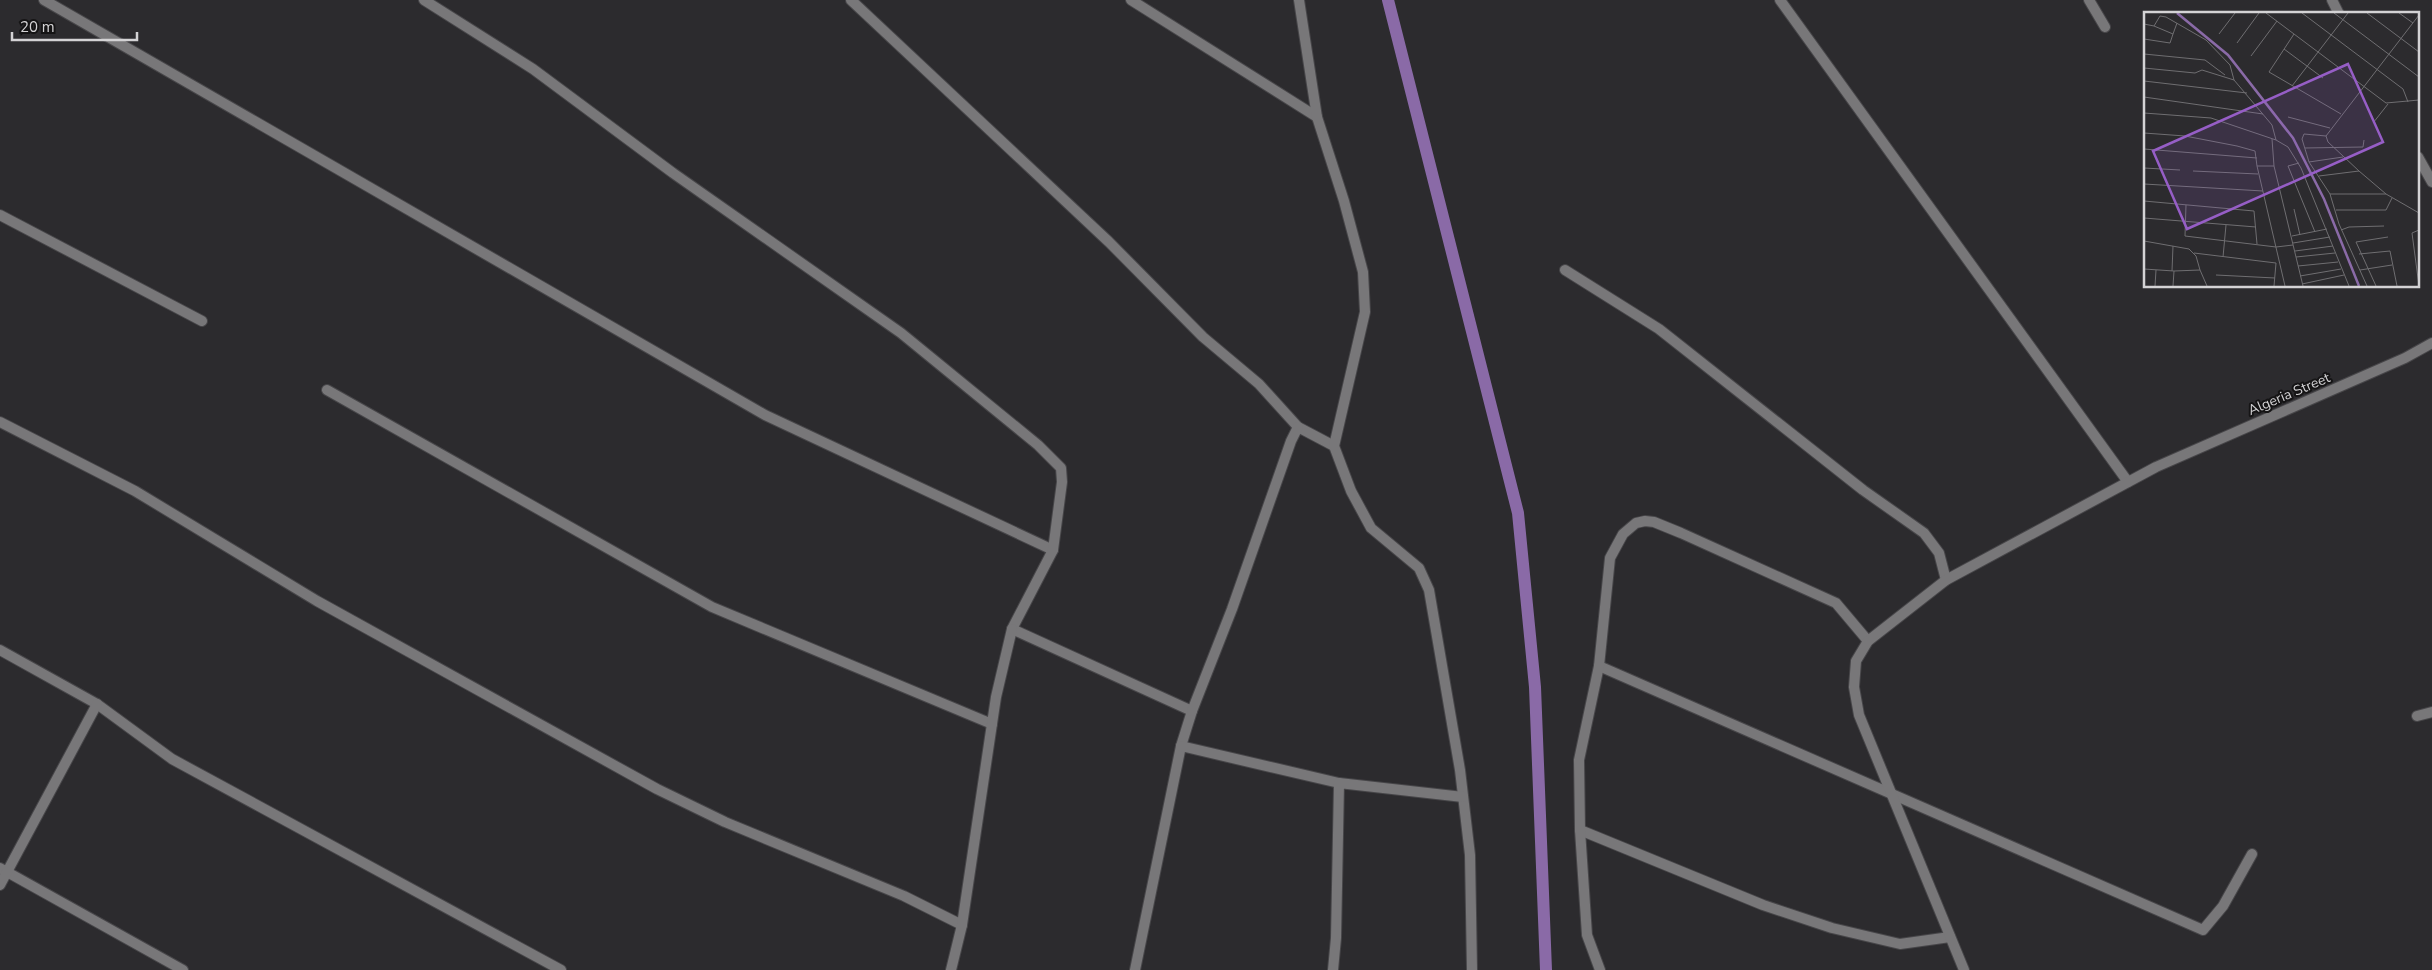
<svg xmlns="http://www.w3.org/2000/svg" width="2432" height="970" font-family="'Nunito Sans',sans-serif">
<rect width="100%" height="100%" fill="#2c2b2e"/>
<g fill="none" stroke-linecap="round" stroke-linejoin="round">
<!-- stream -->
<polyline stroke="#8a6aa7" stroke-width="12" points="1388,0 1518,513 1535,687 1546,970"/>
<defs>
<g id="street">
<polyline points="44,0 765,415 1053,550"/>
<polyline points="424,0 533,69 673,173 901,333 1038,445 1061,468 1062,482 1053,550 1012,629 1192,711 1181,746 1135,970"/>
<polyline points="851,0 1109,242 1203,337 1259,384 1298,427 1334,446"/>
<polyline points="1131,0 1317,117"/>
<polyline points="1299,0 1317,117 1344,201 1363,272 1365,312 1334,446 1351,491 1371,528 1419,568 1429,590 1460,770 1470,855 1472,970"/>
<polyline points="1780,0 2128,482"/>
<polyline points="2089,0 2105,27"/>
<polyline points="2332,0 2339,14"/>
<polyline points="2418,157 2432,182"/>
<polyline points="0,215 202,321"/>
<polyline points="1565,270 1659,329 1863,490 1924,533 1939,553 1946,580"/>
<polyline points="327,390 712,607 992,724"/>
<polyline points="0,422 135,491 317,601 657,789 725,822 904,896 962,925"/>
<polyline points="0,650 97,704 172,759 561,970"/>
<polyline points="1599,666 2203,930 2223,906 2252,854"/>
<polyline points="1192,711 1232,609 1291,441 1298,427"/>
<polyline points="2417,716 2432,712"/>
<polyline points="1181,746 1339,783"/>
<polyline points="1580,830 1763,905 1832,928 1900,944 1950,937"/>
<polyline points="0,868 183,970"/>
<polyline points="0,885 97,704"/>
<polyline points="951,970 962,925 996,697 1012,629"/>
<polyline points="1333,970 1336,938 1339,783 1463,797"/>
<polyline points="1600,970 1587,935 1580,830 1579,760 1599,666 1610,558 1623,534 1636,523 1645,521 1654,522 1681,533 1836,603 1868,641"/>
<polyline points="1964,970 1859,715 1854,687 1856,661 1868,641 1946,580 2156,467 2405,358 2432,343"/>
</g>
</defs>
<!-- street casing -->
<use href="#street" stroke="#474649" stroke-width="12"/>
<!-- street -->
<use href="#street" stroke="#787779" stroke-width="10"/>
</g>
<g text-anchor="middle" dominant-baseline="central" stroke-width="4" stroke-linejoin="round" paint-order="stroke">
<!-- street labels -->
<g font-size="14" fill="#d4d3d5" stroke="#151415">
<text transform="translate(2289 394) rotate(-23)">Algeria Street</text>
</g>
</g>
<!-- overview -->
<g transform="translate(2144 12)">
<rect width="275" height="275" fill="#2c2b2e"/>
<path fill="none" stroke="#8a6aa7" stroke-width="2.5" d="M33,1L84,43L149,126L180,187L215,274"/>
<path fill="none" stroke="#6f6e71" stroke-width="1" d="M122,1L242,91L275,88M158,1L259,77L264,90M190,1L275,65M223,1L275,40M255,1L269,11M0,12L10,14L16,4L22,5L62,28L86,53L90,68L128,113L132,128L144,135L157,156L205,274M10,14L29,22L33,11M75,22L91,1M150,22L125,60L197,102M0,27L26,31L29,22M93,31L115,1M140,37L179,66M0,42L61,48L81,63M107,44L133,9M0,56L51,61L58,58L90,68M0,69L103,81M148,74L204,1M0,85L119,102M0,101L67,106L132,128M144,105L186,116M229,111L244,92M0,121L41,124L93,134L111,139L113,154H130L159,274M182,124L160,122L158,127L165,150L186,182L195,212L223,274M128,127L130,154M161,136L219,135L220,128M0,137L113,146M165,150L199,145M155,151L144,154L171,220M113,154L141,274M0,156L36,158M49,159L114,162M215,159L184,130L182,124L275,3M175,164L215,159L242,182L275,201M0,172L119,179M186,182H242M0,189L110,199L113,232M42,193L41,224L132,235L149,233M150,197L156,223M192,198H242L248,186M0,206L112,215M197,218L205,215L240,214M148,224L183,217M0,229L45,237L52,244L56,258M149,231L186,225M151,239L189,234M50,241L132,251M215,242L246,239L253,274M79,245L82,213M152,245L191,241M154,254L194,250M0,257L30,259L29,274M216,258L248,253M28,259L29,234M30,259L56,258L63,274M72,263L131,266M156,264L197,257M158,272L200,263M11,274L12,258M130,274L132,251M232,274L212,230L244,225M275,274L268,221L275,218"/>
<path fill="#965ec6" fill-opacity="0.15" stroke="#965ec6" stroke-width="2.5" d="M204,52L239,130L43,217L9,139Z"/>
<rect width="275" height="275" fill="none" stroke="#d4d3d5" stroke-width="2.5"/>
</g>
<!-- scale -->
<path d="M12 32v8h125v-8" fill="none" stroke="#d4d3d5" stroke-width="2.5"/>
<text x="20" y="32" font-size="15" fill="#d4d3d5" stroke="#151415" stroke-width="4" paint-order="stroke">20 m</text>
</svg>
